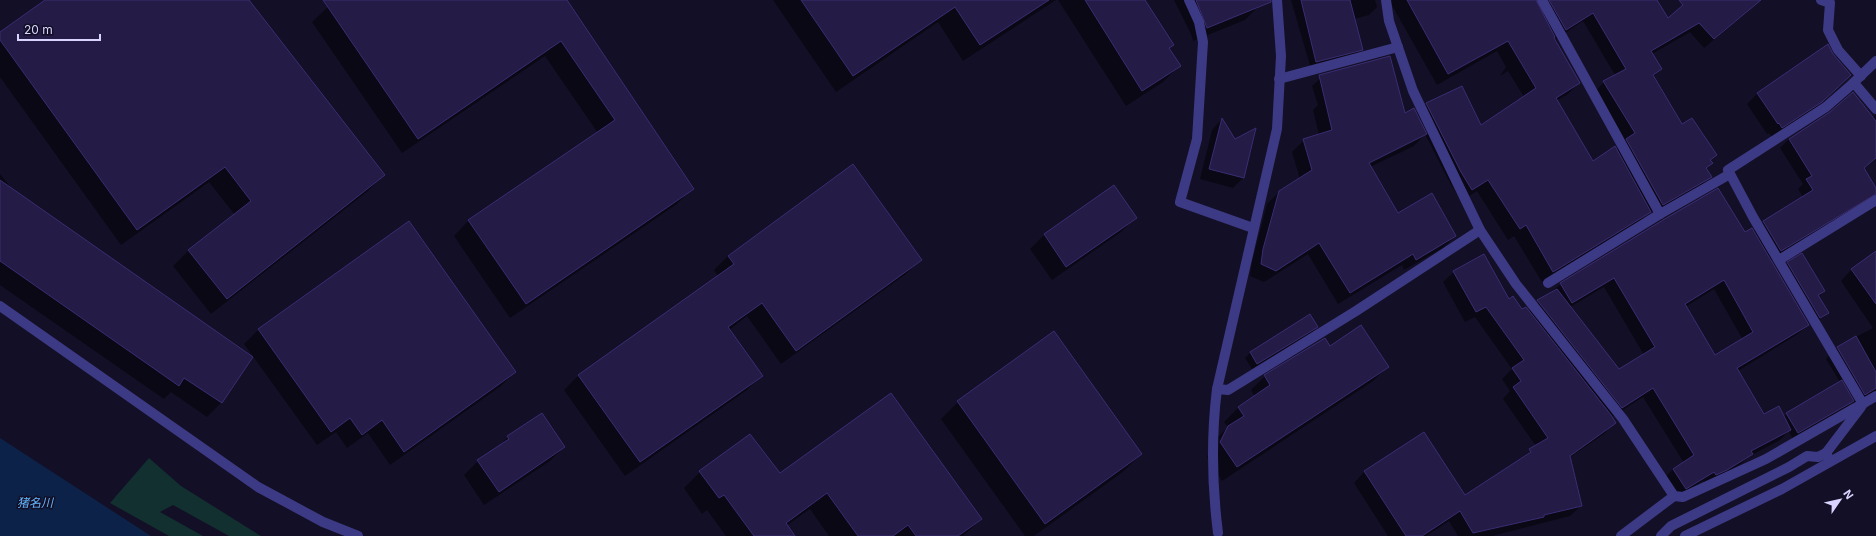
<svg xmlns="http://www.w3.org/2000/svg" width="1876" height="536" font-family="Inter,'Noto Sans JP',sans-serif">
<rect width="100%" height="100%" fill="#130f26"/>
<!-- green -->
<polygon fill="#12302f" points="149,458 181,486 261,536 229,536 173,505 160,512 203,536 169,536 110,503"/>
<!-- water -->
<polygon fill="#0c2248" points="0,438 151,536 0,536"/>
<!-- shadow -->
<g fill="#0007" fill-rule="evenodd">
<polygon points="46,0 248,0 384,175 368,191 211,314 173,266 189,250 235,215 209,182 121,245 0,77 0,34"/>
<polygon points="338,0 564,0 692,189 677,204 510,318 454,236 469,220 598,133 545,56 402,153 312,22 328,7"/>
<polygon points="773,0 1056,0 963,61 938,22 836,92"/>
<polygon points="1058,0 1144,0 1168,49 1179,66 1163,82 1126,106"/>
<polygon points="1174,0 1257,0 1259,6 1245,20 1193,41 1191,34"/>
<polygon points="1291,0 1375,0 1377,7 1369,15 1354,19 1362,49 1354,57 1311,69"/>
<path d="M1389,0H1510L1543,14L1552,0H1656L1667,20L1689,0H1753L1755,3L1746,13L1704,48L1690,32L1652,54L1661,69L1653,77L1682,126L1716,155L1710,161L1711,163L1706,169L1710,177L1701,186L1653,214L1651,210L1639,223L1542,282L1514,236L1508,240L1477,191L1461,201L1450,183L1425,134L1414,146L1370,167L1398,214L1455,236L1443,248L1404,270L1402,265L1338,304L1308,254L1264,282L1250,276L1252,262L1267,204L1279,192L1300,179L1292,152L1304,140L1319,135L1313,110L1318,105L1312,86L1324,75L1404,114H1416L1426,104L1480,126L1524,97L1508,71L1500,76L1506,67L1497,51L1437,85ZM1583,21L1615,75L1604,82L1595,92L1625,142L1616,150L1592,162L1556,101L1568,94L1579,83L1553,38L1555,36L1556,39Z"/>
<polygon points="1827,46 1845,81 1811,112 1772,137 1769,133 1767,134 1747,104 1757,94"/>
<path d="M1876,115V160L1863,169L1876,190V194L1869,202L1862,203L1770,261L1808,325L1798,334L1738,371L1763,415L1783,417L1840,382L1826,359L1837,347L1873,328L1841,281L1852,269H1876V394L1853,405L1851,402L1848,406L1792,438L1789,431L1780,440L1748,457L1742,463L1716,479L1706,484L1703,481L1676,498L1664,479L1673,469L1684,463L1643,397L1612,417L1614,423L1604,434L1569,458L1581,506L1570,516L1492,536H1458L1449,521L1426,536H1388L1354,483L1364,472L1423,434L1464,496L1520,461L1536,446L1503,399L1510,391L1502,379L1512,369L1475,317L1465,322L1443,282L1454,272L1508,300L1522,310L1528,311L1561,284L1753,232L1764,222L1803,197L1798,189L1803,184L1780,148L1789,139L1872,118ZM1604,287L1644,355L1619,371L1570,307ZM1714,289L1743,340L1715,356L1685,307Z"/>
<polygon points="1221,120 1234,140 1255,130 1243,178 1233,188 1200,179 1212,130"/>
<polygon points="853,166 920,260 906,274 781,364 747,316 729,330 761,376 747,390 625,476 564,390 578,376 718,276 714,270 728,256"/>
<polygon points="0,174 13,190 252,357 221,403 207,417 171,392 164,399 0,285"/>
<polygon points="1114,187 1135,218 1121,232 1052,280 1030,249 1044,235"/>
<polygon points="409,223 515,372 501,386 390,465 368,433 347,448 336,432 317,445 244,344 258,330"/>
<polygon points="1788,263 1824,291 1818,296 1828,313 1815,322 1783,268"/>
<polygon points="1310,316 1317,327 1312,332 1252,369 1245,358 1250,353"/>
<polygon points="1054,333 1141,454 1124,471 1034,536 1025,536 941,419 958,402"/>
<polygon points="1325,339 1330,347 1387,367 1373,381 1222,481 1207,457 1214,441 1228,427 1224,422 1238,408 1255,397 1251,390 1265,376"/>
<polygon points="508,437 564,447 550,461 484,505 464,475 478,461 498,447"/>
<polygon points="700,472 780,475 981,519 963,536 829,536 810,509 786,526 793,536 726,536 707,510 702,514 684,488"/>
</g>
<!-- building -->
<g fill="#241b47" stroke="#3b2d73" fill-rule="evenodd">
<polygon points="45,0 249,0 385,175 227,299 188,250 251,201 225,167 137,230 0,40 0,32"/>
<polygon points="323,0 567,0 694,189 526,304 468,220 615,120 561,41 418,139"/>
<polygon points="801,0 1049,0 980,45 955,7 853,76"/>
<polygon points="1085,0 1145,0 1174,45 1169,48 1181,66 1142,91"/>
<polygon points="1196,0 1271,0 1271,2 1207,28"/>
<polygon points="1301,0 1350,0 1363,50 1316,62"/>
<polygon points="1407,0 1536,0 1555,37 1554,38 1580,83 1556,98 1593,161 1615,146 1651,212 1553,272 1526,225 1520,229 1488,180 1472,190 1461,172 1426,103 1462,86 1481,125 1536,88 1508,41 1448,74"/>
<polygon points="1549,0 1657,0 1668,18 1683,5 1679,0 1761,0 1714,39 1699,23 1651,51 1662,69 1653,75 1682,124 1692,118 1717,155 1710,160 1713,163 1706,168 1712,177 1663,205 1626,139 1635,133 1603,81 1626,69 1593,13 1566,30"/>
<polygon points="1828,44 1833,54 1851,75 1822,102 1782,128 1779,123 1778,124 1757,93"/>
<polygon points="1390,56 1405,113 1414,108 1427,134 1369,163 1398,213 1432,193 1456,236 1416,260 1413,254 1350,293 1319,243 1276,271 1261,264 1263,249 1279,191 1312,170 1303,139 1332,130 1319,75"/>
<polygon points="1853,92 1876,121 1876,158 1864,168 1876,188 1876,194 1781,251 1763,221 1813,190 1806,179 1812,176 1789,139 1830,112"/>
<polygon points="1222,118 1235,139 1256,128 1244,178 1209,169"/>
<polygon points="853,164 922,260 796,351 762,303 728,327 763,376 640,462 578,375 734,264 728,256"/>
<polygon points="0,180 253,357 222,403 184,378 179,386 0,261"/>
<polygon points="1114,185 1137,218 1066,267 1044,234"/>
<path d="M1718,188L1745,232L1752,228L1809,325L1737,368L1764,414L1779,406L1791,430L1751,451L1753,454L1727,470L1716,475L1714,472L1686,489L1673,469L1694,455L1653,388L1622,408L1537,300L1557,289L1619,369L1655,347L1614,278L1572,303L1560,283L1663,220ZM1724,280L1753,332L1715,355L1685,304Z"/>
<polygon points="409,221 516,372 404,452 382,420 362,435 350,418 331,432 258,329"/>
<polygon points="1876,251 1876,304 1851,269"/>
<polygon points="1802,253 1825,291 1818,295 1829,313 1820,318 1787,262"/>
<polygon points="1484,254 1509,299 1513,296 1522,309 1526,307 1611,415 1616,423 1570,456 1582,506 1544,515 1544,517 1473,533 1460,511 1422,536 1406,536 1364,471 1424,432 1465,495 1531,452 1529,449 1548,438 1513,387 1521,381 1512,368 1524,360 1486,307 1476,312 1453,271"/>
<polygon points="1310,314 1318,327 1257,364 1250,352"/>
<polygon points="1361,325 1389,367 1237,467 1220,442 1228,426 1244,416 1238,407 1270,385 1264,375 1325,338 1330,346"/>
<polygon points="1054,331 1142,454 1045,524 957,401"/>
<polygon points="1856,336 1876,372 1876,388 1865,395 1837,347"/>
<polygon points="1842,380 1854,401 1798,433 1786,413"/>
<polygon points="891,393 982,519 958,536 916,536 908,525 893,536 858,536 827,493 786,523 795,536 754,536 724,495 719,498 699,471 750,434 780,473"/>
<polygon points="542,413 565,447 499,492 477,460 509,439 507,436"/>
</g>
<g fill="none" stroke-linecap="round" stroke-linejoin="round">
<!-- minor -->
<g stroke="#3d3a85" stroke-width="10">
<polyline points="1189,0 1199,22 1203,42 1197,139 1180,202 1253,228"/>
<polyline points="1386,0 1389,21 1413,91 1480,230 1516,284 1623,419 1674,496 1621,536"/>
<polyline points="1542,0 1660,214 1730,174"/>
<polyline points="1821,0 1830,3 1828,30 1838,50 1861,76"/>
<polyline points="1279,79 1398,47"/>
<polyline points="1854,83 1876,109"/>
<polyline points="1779,260 1876,200"/>
<polyline points="1548,283 1660,214"/>
<polyline points="0,306 258,487 323,522 358,536"/>
<polyline points="1217,389 1228,390 1356,311 1480,230"/>
<polyline points="1863,404 1753,217 1728,170 1826,107 1849,87 1876,61"/>
<polyline points="1829,459 1826,453 1861,407"/>
<polyline points="1674,496 1683,497 1766,459 1876,396"/>
<path d="M1218,533C1212,485 1211,437 1217,389L1277,129L1281,56L1277,0"/>
<polyline points="1661,536 1671,526 1789,467 1807,456 1818,457 1826,453"/>
<polyline points="1685,536 1782,489 1876,436"/>
</g>
</g>
<g text-anchor="middle" dominant-baseline="central" stroke-width="3" stroke-linejoin="round" paint-order="stroke">
<!-- water labels -->
<g font-size="12" font-style="italic" fill="#62b6ff" stroke="#130f26">
<text x="35" y="502">猪名川</text>
</g>
</g>
<!-- north arrow -->
<g transform="translate(1840 500) rotate(56)" stroke="#130f26" stroke-width="3" paint-order="stroke">
<path d="M0-3L7 15L0 10L-7 15Z" fill="#d9d4ff"/>
<text y="-6" font-size="11" font-weight="bold" text-anchor="middle" fill="#d9d4ff">N</text>
</g>
<!-- scale -->
<path d="M18 34v6h82v-6" fill="none" stroke="#d9d4ff" stroke-width="2"/>
<text x="24" y="34" font-size="12" fill="#d9d4ff" stroke="#130f26" stroke-width="3" paint-order="stroke">20 m</text>
</svg>
